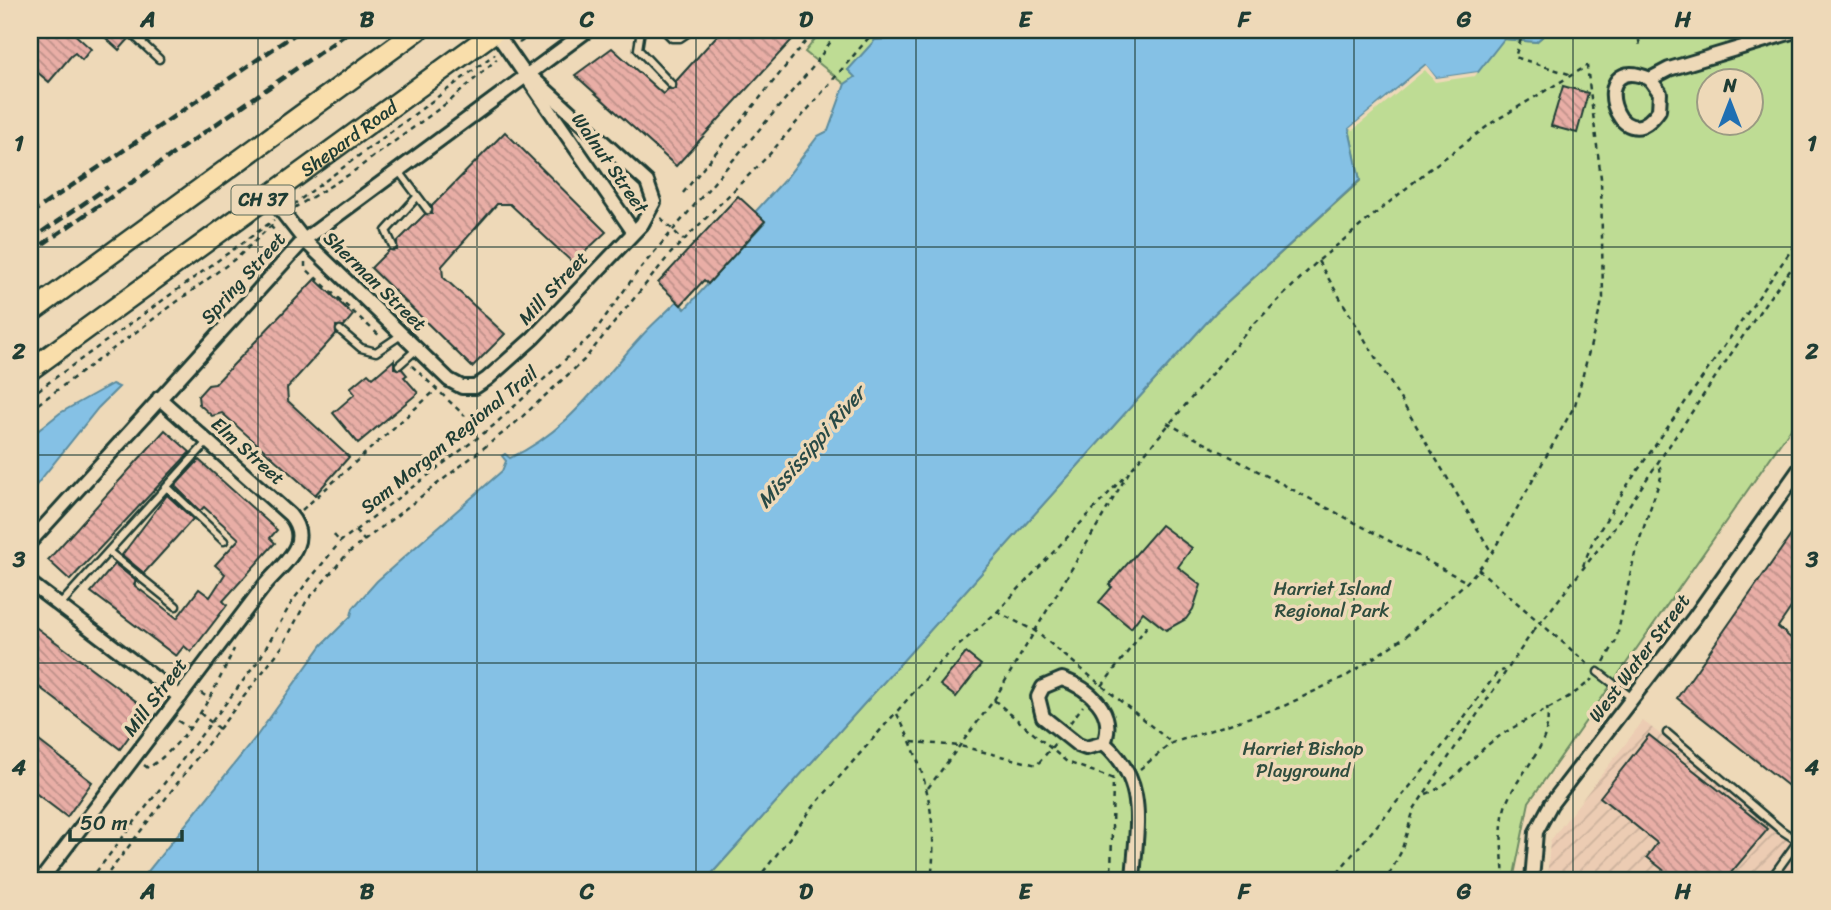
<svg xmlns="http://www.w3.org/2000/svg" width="1831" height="910" font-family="Sriracha,sans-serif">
<defs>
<pattern id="industrial-furrows" width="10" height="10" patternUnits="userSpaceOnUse" patternTransform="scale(1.75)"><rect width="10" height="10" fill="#ecccb3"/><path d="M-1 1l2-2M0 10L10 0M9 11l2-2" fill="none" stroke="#cab09b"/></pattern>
<pattern id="building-back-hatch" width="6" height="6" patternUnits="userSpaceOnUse" patternTransform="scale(1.75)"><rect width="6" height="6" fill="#e9aea6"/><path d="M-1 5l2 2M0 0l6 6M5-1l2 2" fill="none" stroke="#bc8f88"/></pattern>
</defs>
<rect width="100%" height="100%" fill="#eed9b8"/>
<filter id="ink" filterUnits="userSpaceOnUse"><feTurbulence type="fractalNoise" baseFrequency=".0143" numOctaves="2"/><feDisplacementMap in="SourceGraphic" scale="14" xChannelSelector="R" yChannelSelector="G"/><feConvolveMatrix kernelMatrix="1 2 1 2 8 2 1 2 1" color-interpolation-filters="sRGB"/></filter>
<g filter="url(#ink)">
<!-- industrial -->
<polygon fill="url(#industrial-furrows)" points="1643,721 1801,844 1801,880 1547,880 1550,841"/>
<!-- park -->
<g fill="#bedc94" stroke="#6e8c64" stroke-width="2" fill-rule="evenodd">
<polygon points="822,30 899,30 848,70 856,77 847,86 805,52"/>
<path d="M1550,30H1801V414L1529,802L1513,880H706L1215,313L1360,181L1349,129L1426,65L1436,78L1504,39L1536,42ZM1708,80H1750V122H1708Z"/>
</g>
<!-- water -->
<g fill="#85c1e5" stroke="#5c8c9e" stroke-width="2">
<path d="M899,30H1550L1536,42L1504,39L1478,72L1436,78L1425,65L1349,129L1360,180L1215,313L706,880H141L256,737L322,645L351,616L353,608L377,581L502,471L506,461L502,456L505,454L510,458C567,432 598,384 639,339C651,325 665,314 677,301L685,309L765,222L755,212L787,177L818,136L828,131L845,84L855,77L848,70L875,40L891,39Z"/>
<polygon points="112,384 119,387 98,408 30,493 30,437 60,413"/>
</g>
<!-- pier -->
<polygon fill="#eed9b8" points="1426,65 1436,78 1478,72 1475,76 1435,82 1425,70 1353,130 1349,129"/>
<!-- building -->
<g fill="url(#building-back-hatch)" stroke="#1f3d34" stroke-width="2">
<polygon points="30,30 70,30 91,49 82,60 75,53 71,56 49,82 30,66"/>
<polygon points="97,30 122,30 129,39 119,50"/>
<polygon points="722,30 801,30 676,166 575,75 612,48 663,94 668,89 676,89 676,81"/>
<polygon points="1563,86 1588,93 1577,133 1551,126"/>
<polygon points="505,132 606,232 573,263 510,204 497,204 442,266 443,277 505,334 472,367 371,268 389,250 397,250 397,242 425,214 432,214 432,206"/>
<polygon points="738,196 765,221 708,284 704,280 681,305 658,283"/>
<polygon points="315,279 353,315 344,326 336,326 336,334 287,388 288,401 349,457 315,495 222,413 212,416 199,404 198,396 208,385 215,384"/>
<polygon points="394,360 394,368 402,369 407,375 404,377 418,393 358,443 333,413 355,394 350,388 368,373 373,378"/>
<polygon points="165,430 190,452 70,580 48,560"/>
<polygon points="199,460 277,530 270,538 275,543 223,601 227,605 191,652 184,646 176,656 91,592 115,564 136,581 134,585 177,618 199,589 210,597 225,574 215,565 239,539 204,507 200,511 175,486"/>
<polygon points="167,495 193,519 144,573 122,555"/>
<polygon points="1801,521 1801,593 1778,627 1801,647 1801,796 1677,698"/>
<polygon points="1161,525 1192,548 1178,567 1201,585 1193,609 1186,619 1166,630 1143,612 1131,628 1099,602 1112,587 1109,585"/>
<polygon points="30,623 148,710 120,749 30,680"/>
<polygon points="966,653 981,665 956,697 940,685"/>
<polygon points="30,734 92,782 67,817 30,789"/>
<polygon points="1649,735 1768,829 1725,880 1676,880 1647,857 1657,843 1600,797"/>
</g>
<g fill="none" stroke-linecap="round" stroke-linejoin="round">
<defs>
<g id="service">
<polyline points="128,30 159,59"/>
<polyline points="641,30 638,49 672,85"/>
<polyline points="664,30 672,38 680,38 692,30"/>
<polyline points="398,170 428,210"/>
<polyline points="393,246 386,231 417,197"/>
<polyline points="340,330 361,348 376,352 401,335"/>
<polyline points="399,365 417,349"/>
<polyline points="167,487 224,541"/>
<polyline points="109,552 176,606"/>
<polyline points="59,606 208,441"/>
<polyline points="1598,672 1632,698"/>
<polyline points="1667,733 1781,830 1798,841 1770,880"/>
</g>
<g id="minor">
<polyline points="495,31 633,231"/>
<path d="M1650,79L1660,93L1659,110C1618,169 1584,49 1650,79L1669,69L1799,30"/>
<polyline points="269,195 304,240 449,380 462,387 475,387 487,379 533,338 642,224 654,202 647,182 527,73"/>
<polyline points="30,542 304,240 588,30"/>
<polyline points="30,583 180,697"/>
<path d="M1062,679C1089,688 1117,712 1104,743L1086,748L1078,745L1043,717L1038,697L1043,687Z"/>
<path d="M1104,743C1149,783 1136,826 1133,880"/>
<path d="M41,880L264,586C282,564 314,544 290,515L159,398"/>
<polyline points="1532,880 1536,832 1551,804 1694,618 1801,467"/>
</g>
<g id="trunk">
<polyline points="30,313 418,30"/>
<path id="s1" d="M30,370L497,30"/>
</g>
</defs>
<!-- service casing -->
<use href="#service" stroke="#1f3d34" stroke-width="11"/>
<!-- minor casing -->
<use href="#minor" stroke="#1f3d34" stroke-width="18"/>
<!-- trunk casing -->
<use href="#trunk" stroke="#1f3d34" stroke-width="24"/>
<!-- path -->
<g stroke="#1f3d34" stroke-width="2.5" stroke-dasharray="5 5" stroke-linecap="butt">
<polyline points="1524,30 1515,57 1572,75"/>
<polyline points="1637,30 1640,46"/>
<polyline points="518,38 529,30"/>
<polyline points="519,43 540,30"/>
<polyline points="683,193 815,30"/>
<polyline points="293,205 495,54"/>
<polyline points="294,208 350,174 451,100 497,59"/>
<polyline points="661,218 683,240"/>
<polyline points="270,226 285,240"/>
<polyline points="1318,261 1492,553"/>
<polyline points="305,262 305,268 382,338"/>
<polyline points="412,366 465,416"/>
<polyline points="30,396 274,220"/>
<polyline points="30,410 239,256 275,222"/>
<polyline points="1167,423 1467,582"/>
<polyline points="302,510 437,389"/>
<polyline points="355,531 365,541"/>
<polyline points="334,535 340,542"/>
<polyline points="1583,566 1592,543 1624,490 1801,236"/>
<polyline points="1478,569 1590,666"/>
<polyline points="997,612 1035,631 1172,743"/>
<polyline points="1545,617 1607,538 1766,302 1801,256"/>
<polyline points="1604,662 1616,641 1635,553 1661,477 1660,467 1654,467"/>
<polyline points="1102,686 1148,625"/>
<polyline points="201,693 210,699"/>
<polyline points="994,700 1067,762 1114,779"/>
<polyline points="200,713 219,729"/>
<path d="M897,714C925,767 939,820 931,880"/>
<polyline points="178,721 189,728"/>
<polyline points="1070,723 1083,706"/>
<polyline points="912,742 960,746 1037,765 1056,742"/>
<path d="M144,765L148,768C190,741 214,692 234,649"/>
<polyline points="928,788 994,700 1129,472 1251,327 1318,261 1426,172 1493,122 1587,66 1601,178 1603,298 1575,405 1492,553 1467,582 1406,636 1348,675 1284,706 1172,743 1140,769"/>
<path d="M1426,794C1452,785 1469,760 1490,743C1521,719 1566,704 1592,679"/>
<polyline points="90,880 259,660 293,600 340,542 493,426 593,334 638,271 812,68 839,30"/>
<polyline points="103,880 282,647 306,602 347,554 512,426 584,360 671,253 768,156 871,35 887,33 890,30"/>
<polyline points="757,880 814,806 942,660 997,612 1124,477"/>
<polyline points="1111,880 1113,779"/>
<polyline points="1331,880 1433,759 1497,673 1504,670"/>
<polyline points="1381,880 1390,873 1401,852 1414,809 1533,631"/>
<path d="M1504,880C1503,857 1498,827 1506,804C1520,769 1553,747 1547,707"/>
</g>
<!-- service -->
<use href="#service" stroke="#eed9b8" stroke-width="6"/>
<!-- minor -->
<use href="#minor" stroke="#eed9b8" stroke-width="12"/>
<!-- trunk -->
<use href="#trunk" stroke="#f9deab" stroke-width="19"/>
<!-- rail -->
<g stroke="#1f3d34" stroke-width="4.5" stroke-dasharray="10 5" stroke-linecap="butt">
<polyline points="30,214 301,30"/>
<polyline points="30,240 108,187"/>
<polyline points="30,253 352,30"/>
</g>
<!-- path-bridge -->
<polyline stroke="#1f3d34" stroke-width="2.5" stroke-dasharray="5 5" stroke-linecap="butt" points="1533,631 1545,617"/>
</g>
</g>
<!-- grid -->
<path fill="none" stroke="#1f3d34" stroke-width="2" stroke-opacity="0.55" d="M258,30V880M477,30V880M696,30V880M916,30V880M1135,30V880M1354,30V880M1573,30V880M30,247H1801M30,455H1801M30,663H1801"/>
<g text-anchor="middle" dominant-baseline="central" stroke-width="7" stroke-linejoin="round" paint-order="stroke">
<!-- shield labels -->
<rect fill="#eed9b8" stroke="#5d6c5c" stroke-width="2" x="231.5" y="185.5" width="63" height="29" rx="5"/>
<g font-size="18" font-weight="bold" fill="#1f3d34">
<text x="263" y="200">CH 37</text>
</g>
<!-- street labels -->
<g font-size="19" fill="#1f3d34" stroke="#eed9b8">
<text stroke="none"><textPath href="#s1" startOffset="394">Shepard Road</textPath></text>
<text transform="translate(610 163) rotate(55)">Walnut Street</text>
<text transform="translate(243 278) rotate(-48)">Spring Street</text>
<text transform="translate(375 281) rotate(44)">Sherman Street</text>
<text transform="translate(553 288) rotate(-47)">Mill Street</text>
<text transform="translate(449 440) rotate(-39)">Sam Morgan Regional Trail</text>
<text transform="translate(248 451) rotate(42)">Elm Street</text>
<text transform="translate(1639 658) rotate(-53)">West Water Street</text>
<text transform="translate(155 697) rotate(-53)">Mill Street</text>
</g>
<!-- park labels -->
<g font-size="19" fill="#2f4d3e" stroke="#eed9b8">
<text x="1332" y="588">Harriet Island<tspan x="1332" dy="22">Regional Park</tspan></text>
<text x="1303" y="748">Harriet Bishop<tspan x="1303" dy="22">Playground</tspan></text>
</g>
<!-- water labels -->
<g font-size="21" font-style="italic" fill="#294a46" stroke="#eed9b8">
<text transform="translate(811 447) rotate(-49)">Mississippi River</text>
</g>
</g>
<!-- margin -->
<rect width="1831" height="910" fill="none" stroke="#eed9b8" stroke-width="77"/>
<!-- north arrow -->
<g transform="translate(1730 102)"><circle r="33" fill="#eed9b8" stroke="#9b9b83" stroke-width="2"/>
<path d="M0-5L12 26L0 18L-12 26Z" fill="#1f6fb2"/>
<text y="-10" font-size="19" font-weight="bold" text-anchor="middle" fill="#1f3d34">N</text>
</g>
<!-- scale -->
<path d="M70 830v10h112v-10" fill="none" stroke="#1f3d34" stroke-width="3.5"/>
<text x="80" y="830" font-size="21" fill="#1f3d34" stroke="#eed9b8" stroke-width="5" paint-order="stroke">50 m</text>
<rect x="38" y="38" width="1754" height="834" fill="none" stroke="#1f3d34" stroke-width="2.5"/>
<g font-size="23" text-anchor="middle" font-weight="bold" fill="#1f3d34">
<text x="148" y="27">A</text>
<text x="367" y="27">B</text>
<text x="587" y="27">C</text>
<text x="806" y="27">D</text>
<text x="1025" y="27">E</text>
<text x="1244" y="27">F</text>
<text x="1464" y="27">G</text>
<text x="1683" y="27">H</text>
<text x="19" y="151">1</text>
<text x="1812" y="151">1</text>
<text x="19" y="359">2</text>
<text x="1812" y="359">2</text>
<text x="19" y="567">3</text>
<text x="1812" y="567">3</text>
<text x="19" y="775">4</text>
<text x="1812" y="775">4</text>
<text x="148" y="899">A</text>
<text x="367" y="899">B</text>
<text x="587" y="899">C</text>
<text x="806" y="899">D</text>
<text x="1025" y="899">E</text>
<text x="1244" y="899">F</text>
<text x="1464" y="899">G</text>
<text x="1683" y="899">H</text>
</g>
</svg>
